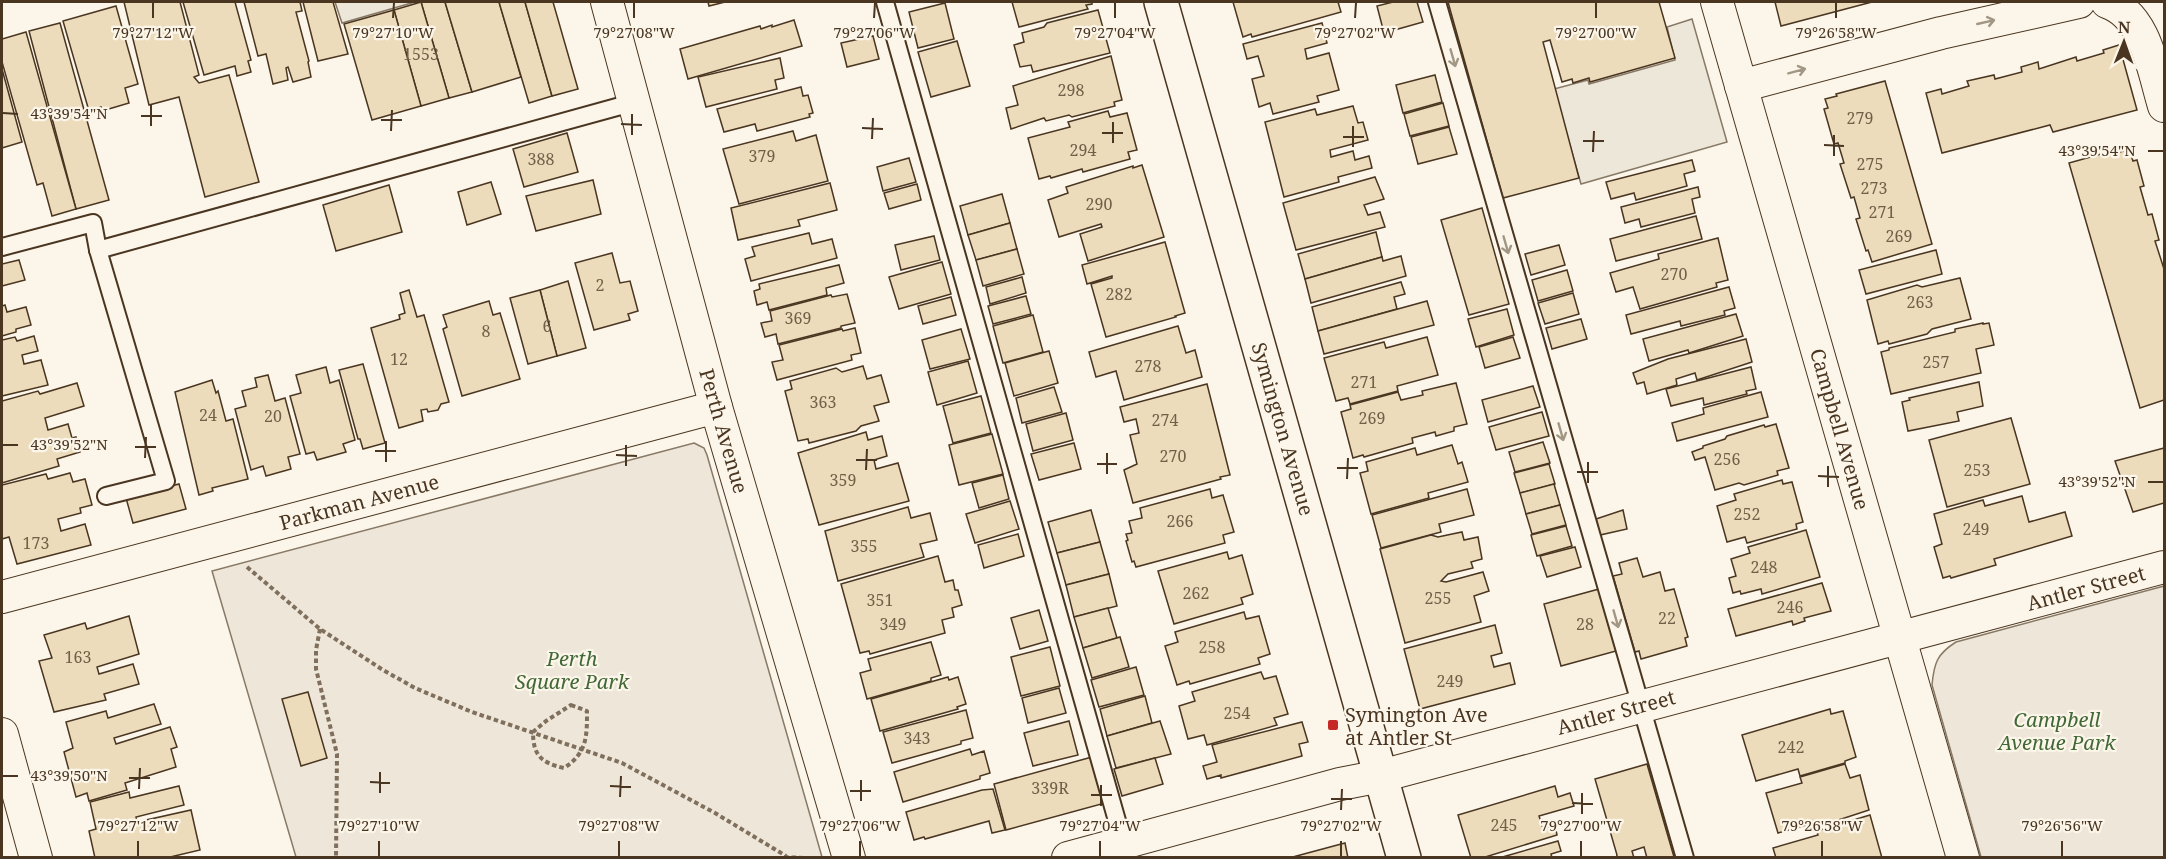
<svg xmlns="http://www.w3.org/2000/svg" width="2166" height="859" font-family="'Noto Serif',serif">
<rect width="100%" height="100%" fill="#fbf6e9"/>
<!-- green -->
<g fill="#ede6d9" stroke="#887966" stroke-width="1.5">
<polygon points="694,443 704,448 707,455 822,857 296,857 212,571"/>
<path d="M2164,586V857H1981L1932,685C1934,663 1937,654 1956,642Z"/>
</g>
<!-- parking -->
<g fill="#ede7d9" stroke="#887966" stroke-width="1.5">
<polygon points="335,2 415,2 342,23"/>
<polygon points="1692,19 1727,142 1581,184 1554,89 1588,80 1589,84 1675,60 1667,27"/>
</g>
<!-- building -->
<g fill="#ecdcbc" stroke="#4a3520" stroke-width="1.5">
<polygon points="124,2 180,2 199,75 194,77 199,83 229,75 259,182 205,197 179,97 149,105"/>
<polygon points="183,2 235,2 251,60 248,61 251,72 237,76 235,66 204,75"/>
<polygon points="244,2 300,2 302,11 296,12 309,61 308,62 311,77 293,82 288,67 286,68 288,80 273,84 266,54 258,56"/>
<polygon points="303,2 333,2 348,54 318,61"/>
<polygon points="421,2 445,2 472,92 449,98"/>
<polygon points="421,2 449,98 421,106 394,10"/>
<polygon points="445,2 499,2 521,77 472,92"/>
<polygon points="499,2 525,2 552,96 529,103"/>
<polygon points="525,2 553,2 578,89 552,96"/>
<polygon points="708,2 725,2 709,6"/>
<polygon points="1012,2 1092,2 1092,4 1086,5 1088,9 1019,27"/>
<polygon points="1233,2 1338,2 1341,12 1252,37 1251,34 1243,37"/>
<polygon points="1393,2 1417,2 1423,22 1384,33 1377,6"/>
<polygon points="1448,2 1659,2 1675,58 1590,82 1589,78 1573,83 1572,79 1562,82 1550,40 1543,42 1579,178 1503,198"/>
<polygon points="1775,2 1872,2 1781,26"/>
<polygon points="945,3 954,39 918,48 909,12"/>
<polygon points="116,6 138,84 125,88 129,103 102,111 101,107 89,111 63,21"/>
<polygon points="394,10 421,106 372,120 344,24"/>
<polygon points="1098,10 1110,53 1033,72 1031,65 1020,67 1014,45 1024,42 1022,33 1044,27 1047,23"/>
<polygon points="794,20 802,46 688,79 680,49 760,26 761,29 772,25 772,27"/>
<polygon points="60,23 109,200 76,209 29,31"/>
<polygon points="1322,23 1327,43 1305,49 1307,59 1329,53 1339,90 1317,96 1319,102 1273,114 1270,103 1259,107 1252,79 1264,76 1258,56 1247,59 1243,44"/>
<polygon points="26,32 76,209 52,216 43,183 37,185 2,62 2,39"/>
<polygon points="873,36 879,59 847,67 841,43"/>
<polygon points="957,41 970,86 931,97 918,52"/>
<polygon points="2119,45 2137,110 2053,132 2050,125 1942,153 1926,93 1941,89 1942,94 1969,86 1967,81 1994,75 1995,79 2022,72 2021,67 2038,62 2039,69 2076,57 2077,61 2104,53 2103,50"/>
<polygon points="1111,56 1122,100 1114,102 1115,106 1072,117 1069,115 1046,121 1044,118 1011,129 1006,108 1018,105 1013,86"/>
<polygon points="780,58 784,78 775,80 777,89 706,107 698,77"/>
<polygon points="2,69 22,142 2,148"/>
<polygon points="1435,75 1442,102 1403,113 1396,85"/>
<polygon points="1885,81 1932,244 1872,262 1868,250 1866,251 1856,219 1860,218 1854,197 1851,198 1840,164 1844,163 1838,143 1834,144 1824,109 1828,108 1825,99 1837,96 1836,94"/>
<polygon points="801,87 803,96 808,95 813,113 809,114 810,117 757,131 755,124 724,132 717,109"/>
<polygon points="1443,103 1449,126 1410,136 1404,114"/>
<polygon points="1353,106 1358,123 1363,122 1368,140 1330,150 1331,157 1353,151 1355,160 1369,156 1372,168 1338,177 1339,182 1284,197 1265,122 1315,109 1317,115"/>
<polygon points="1108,111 1110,117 1127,113 1137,150 1128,152 1130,159 1083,172 1082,169 1051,178 1050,176 1039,179 1028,138 1070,127 1068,122"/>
<polygon points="1449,127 1457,154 1418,164 1411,137"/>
<polygon points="793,131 796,141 816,135 828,181 739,204 723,149"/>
<polygon points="567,133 578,172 524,187 513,149"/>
<polygon points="2119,149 2120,152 2129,149 2133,161 2137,160 2144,186 2140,187 2148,215 2152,214 2159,240 2155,241 2164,269 2164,400 2140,408 2069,163"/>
<polygon points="909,158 916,182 883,191 877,167"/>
<polygon points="1692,160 1695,171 1684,174 1687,186 1636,200 1634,193 1611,199 1606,182"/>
<polygon points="1142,165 1164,237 1088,261 1080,234 1102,227 1101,224 1059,237 1048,200 1068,193 1066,187 1133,166 1133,168"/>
<polygon points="1375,177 1384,199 1364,205 1368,215 1380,212 1385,227 1296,250 1283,203"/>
<polygon points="593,180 601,214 536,231 526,196"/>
<polygon points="491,182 501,214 467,225 458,192"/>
<polygon points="830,183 837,210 798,220 800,226 738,240 731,208"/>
<polygon points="917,184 921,200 889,209 884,193"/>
<polygon points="389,185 402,232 336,251 323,205"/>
<polygon points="1698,187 1700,197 1692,199 1695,213 1641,227 1639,219 1625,223 1621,207"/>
<polygon points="1002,194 1010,223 968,235 960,206"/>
<polygon points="1482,208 1509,304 1469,315 1441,220"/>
<polygon points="1696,216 1702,239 1616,261 1610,239"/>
<polygon points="1010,223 1017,249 976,260 968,235"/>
<polygon points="1376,232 1382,257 1305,279 1298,254"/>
<polygon points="809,233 812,244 832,239 837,258 751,281 745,259 755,256 752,247"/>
<polygon points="934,236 940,260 901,270 895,245"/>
<polygon points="1718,238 1728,280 1716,283 1717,287 1640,309 1633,287 1616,292 1610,273 1659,259 1658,254"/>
<polygon points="1165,242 1185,313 1175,316 1176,317 1106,337 1091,284 1112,278 1112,276 1087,284 1082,265"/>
<polygon points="1559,245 1565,265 1531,275 1525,254"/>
<polygon points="1017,249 1024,274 983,286 976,260"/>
<polygon points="1936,250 1942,274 1866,294 1859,270"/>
<polygon points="612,253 620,283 630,281 638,311 628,314 630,320 594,330 575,263"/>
<polygon points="1401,256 1406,276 1311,303 1305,279 1382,257 1383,261"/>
<polygon points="19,260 25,280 2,286 2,264"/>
<polygon points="942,262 951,294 899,309 889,277"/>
<polygon points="839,265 844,283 826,288 827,295 769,310 767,302 757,305 754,291 760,289 759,284"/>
<polygon points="1567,270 1573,291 1538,301 1532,280"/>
<polygon points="1022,277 1026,293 990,304 986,287"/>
<polygon points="1960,278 1971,319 1932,329 1927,334 1889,344 1888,341 1878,344 1867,300 1917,285 1922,287"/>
<polygon points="568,281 586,348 557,356 540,290"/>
<polygon points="1401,282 1405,294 1394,297 1397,309 1318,331 1312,307"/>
<polygon points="1729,287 1735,308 1724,311 1725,315 1681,326 1680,321 1631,334 1626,315"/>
<polygon points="409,290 417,317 424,315 449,402 441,404 438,410 428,412 427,409 421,410 423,421 399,428 371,328 400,319 399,315 405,313 400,293"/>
<polygon points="540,290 557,356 528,364 510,298"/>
<polygon points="1573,293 1579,314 1545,324 1538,303"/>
<polygon points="847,294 855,323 841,326 841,328 778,344 776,334 765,337 761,323 772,321 770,311 831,295 832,297"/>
<polygon points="1026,296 1031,314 993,324 988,306"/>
<polygon points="951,297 956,315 923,324 918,306"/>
<polygon points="489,301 493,315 500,313 520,379 462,396 443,329 447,327 443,315"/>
<polygon points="1427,301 1434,325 1324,354 1318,331"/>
<polygon points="5,305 7,312 26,307 31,325 16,329 16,332 2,336 2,306"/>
<polygon points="1507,309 1514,335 1476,347 1468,319"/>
<polygon points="1736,314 1743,336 1689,353 1688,350 1649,361 1643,339"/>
<polygon points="1033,315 1043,352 1003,363 993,326"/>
<polygon points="1581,319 1587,339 1552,349 1546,328"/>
<polygon points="1983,323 1983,324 1989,323 1994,345 1976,349 1981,373 1891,394 1881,352 1889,350 1889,348 1955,332 1955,329"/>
<polygon points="1178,326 1186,353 1195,350 1202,377 1124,400 1116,371 1096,377 1089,352"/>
<polygon points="855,328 861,353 851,355 852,360 777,380 772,362 783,360 779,345 842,329 843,331"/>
<polygon points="961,329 970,359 930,369 922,340"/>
<polygon points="34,336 38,351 22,355 24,364 41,360 48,385 2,396 2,340 15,337 17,341"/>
<polygon points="1427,337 1438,375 1397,386 1398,391 1350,404 1348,398 1336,401 1324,358 1384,342 1386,348"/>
<polygon points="1513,337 1520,358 1485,368 1479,347"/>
<polygon points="1746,339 1752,362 1697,380 1695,373 1676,379 1677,385 1647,394 1644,382 1637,384 1633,373 1668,359"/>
<polygon points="1049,351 1058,383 1014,396 1005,363"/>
<polygon points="968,361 977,393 937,405 928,372"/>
<polygon points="363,364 385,443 363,449 360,439 358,439 339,370"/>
<polygon points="863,366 867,379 881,375 889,402 874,406 879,421 861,426 856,431 809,443 808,439 798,441 785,391 792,389 790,381 836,368 842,372"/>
<polygon points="326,367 330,383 339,380 355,440 343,444 346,452 317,460 314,452 306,454 290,396 301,393 296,375"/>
<polygon points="1751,367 1756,389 1746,391 1747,394 1704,405 1703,398 1671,406 1666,389"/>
<polygon points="268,375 275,401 285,398 300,454 288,457 291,469 266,476 263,466 251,470 235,409 246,406 242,391 257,387 255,378"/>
<polygon points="212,380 216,393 218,391 226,421 233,419 248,479 212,488 213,491 199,495 175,392"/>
<polygon points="1979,382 1983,406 1957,412 1959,421 1908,431 1902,402 1910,400 1909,398"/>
<polygon points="77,383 84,406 45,418 48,430 68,424 72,438 76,437 80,452 57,459 59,466 2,483 2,401 38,391 40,394"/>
<polygon points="1456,383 1467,424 1454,427 1454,431 1436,436 1435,432 1412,438 1413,443 1364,457 1363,455 1353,458 1341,412 1351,409 1350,405 1398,392 1401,400 1423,395 1422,391"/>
<polygon points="1207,384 1230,475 1220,477 1221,479 1133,503 1124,470 1137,464 1130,435 1139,433 1136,419 1124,422 1120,407"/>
<polygon points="1533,386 1540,407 1488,422 1482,400"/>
<polygon points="1054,387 1062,412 1022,423 1016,398"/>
<polygon points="1761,392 1768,417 1677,441 1672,423 1704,414 1703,408"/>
<polygon points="981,396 991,433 953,443 943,406"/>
<polygon points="1542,412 1549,436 1496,450 1489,427"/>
<polygon points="1066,413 1073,440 1033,451 1026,424"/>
<polygon points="2011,418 2030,484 1947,507 1929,440"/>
<polygon points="1776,424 1789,468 1777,471 1778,475 1744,485 1739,483 1715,490 1705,457 1695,460 1692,452 1703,448 1703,446 1725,439 1727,436 1764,425 1765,427"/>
<polygon points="866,432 868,440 882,436 887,456 874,460 876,469 898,463 909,501 819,525 798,453"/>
<polygon points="992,434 1003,474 959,485 949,445"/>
<polygon points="1543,442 1550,463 1515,472 1509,452"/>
<polygon points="1074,443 1081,469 1039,480 1031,454"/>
<polygon points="1452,445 1458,464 1462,462 1468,482 1428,493 1429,498 1371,514 1360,473 1368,471 1366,462 1415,448 1417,455"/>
<polygon points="2164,448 2164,503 2133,512 2115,461"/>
<polygon points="1549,464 1555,484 1520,493 1514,473"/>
<polygon points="70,473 73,482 85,479 92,505 80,508 81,513 58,519 61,531 85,524 91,545 17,564 9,537 2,539 2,485 46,474 48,479"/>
<polygon points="1003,475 1009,499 979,508 972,483"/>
<polygon points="1782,480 1783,484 1792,482 1803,522 1796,524 1797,529 1747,543 1745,537 1727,542 1717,506 1736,500 1734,494"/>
<polygon points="179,484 186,509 133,523 126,498"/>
<polygon points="1554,484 1560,505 1526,514 1520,493"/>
<polygon points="1210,489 1212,498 1223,495 1234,532 1223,535 1225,543 1136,567 1134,561 1132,562 1126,541 1128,540 1126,534 1132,533 1129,521 1142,518 1140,508"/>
<polygon points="1467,489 1474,515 1439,524 1441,532 1381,548 1372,515"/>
<polygon points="2022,496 2029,522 2065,512 2072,536 1994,559 1996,565 1951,578 1950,576 1943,578 1934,547 1942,544 1934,514 1983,500 1985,506"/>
<polygon points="1010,501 1019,529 975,543 966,514"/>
<polygon points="1560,505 1566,525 1532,534 1526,514"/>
<polygon points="908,507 911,518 930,513 937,540 920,544 924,557 838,581 825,531"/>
<polygon points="1091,510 1100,542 1057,553 1048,522"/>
<polygon points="1623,510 1627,529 1600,535 1596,519"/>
<polygon points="1566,526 1572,546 1537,556 1531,535"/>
<polygon points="1806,530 1820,577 1762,594 1761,589 1741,594 1740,591 1733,593 1729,578 1736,576 1731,559 1750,553 1748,547"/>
<polygon points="1462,532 1464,540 1478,537 1482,559 1471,562 1473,568 1448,574 1441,581 1446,582 1483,572 1489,591 1474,596 1481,622 1405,643 1380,549 1431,535 1438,537"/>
<polygon points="1018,534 1024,556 984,568 978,545"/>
<polygon points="1100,542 1109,574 1066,585 1057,553"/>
<polygon points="1575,547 1581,567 1547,577 1540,556"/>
<polygon points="1227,552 1229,559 1242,555 1253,594 1241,598 1243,604 1174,624 1158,571"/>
<polygon points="938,556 945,582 953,580 955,590 958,590 962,605 952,608 954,617 942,620 945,633 870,654 869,651 860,653 841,584"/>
<polygon points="1637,558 1643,577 1660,572 1665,591 1674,589 1688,637 1685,638 1687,646 1641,659 1639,651 1635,652 1613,576 1622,574 1619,563"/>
<polygon points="1109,574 1117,606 1074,617 1066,585"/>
<polygon points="1822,583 1831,611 1804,618 1805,621 1793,625 1792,621 1736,636 1728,609"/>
<polygon points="1599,589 1616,651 1561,666 1544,604"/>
<polygon points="1108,608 1117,638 1083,648 1074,617"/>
<polygon points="1039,610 1048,641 1020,649 1011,618"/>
<polygon points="1244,612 1246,619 1259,616 1270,654 1258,658 1260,664 1190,684 1189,681 1177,685 1165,646 1178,642 1175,632"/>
<polygon points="129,616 139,654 97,667 99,674 133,664 139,684 104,694 106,700 54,712 39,661 52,658 44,635 85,623 87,629"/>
<polygon points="1495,625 1502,653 1491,656 1494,667 1510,663 1515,684 1420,709 1404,649"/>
<polygon points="1120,637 1129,667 1092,678 1083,648"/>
<polygon points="931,642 941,675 931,678 931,681 867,699 860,673 871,670 868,659"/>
<polygon points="1050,647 1060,686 1021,696 1011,657"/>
<polygon points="1136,667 1144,695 1099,707 1091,680"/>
<polygon points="1261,672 1264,679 1276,676 1288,714 1274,718 1277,725 1207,745 1204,735 1188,739 1179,706 1195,701 1192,692"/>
<polygon points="948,677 949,680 958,677 966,704 957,707 958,709 880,731 871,699"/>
<polygon points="1059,688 1066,713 1028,723 1022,698"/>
<polygon points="308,692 327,758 301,766 282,699"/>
<polygon points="1145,696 1152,723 1107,736 1100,709"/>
<polygon points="154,704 161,724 114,738 116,744 170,727 177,747 171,749 176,767 125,783 127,790 89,801 87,793 76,797 64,752 73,748 66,722 106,711 108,718"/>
<polygon points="1830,709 1831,714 1843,711 1856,757 1845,761 1845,763 1800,776 1798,769 1756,781 1742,735"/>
<polygon points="966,710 973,738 961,741 961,744 892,763 883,732"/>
<polygon points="1069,721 1078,755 1033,766 1024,733"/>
<polygon points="1160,721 1171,754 1116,768 1107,736"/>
<polygon points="1302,722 1308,742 1299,744 1302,756 1221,778 1221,775 1207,779 1203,766 1217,762 1212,745"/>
<polygon points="970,749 972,755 984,751 990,773 980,776 980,779 903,802 894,772"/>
<polygon points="1092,757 1105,803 1006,830 994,784"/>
<polygon points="1155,758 1163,784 1122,796 1114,769"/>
<polygon points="1647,764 1674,857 1647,858 1644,847 1632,851 1634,858 1616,858 1617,855 1595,779"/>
<polygon points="1845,764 1850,778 1860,775 1869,810 1814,828 1813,823 1778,833 1766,793 1802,783 1800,777"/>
<polygon points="179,786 184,805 136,817 137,822 191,810 200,850 166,858 95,858 89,831 96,829 90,802 129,792 130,798"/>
<polygon points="1555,786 1558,797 1570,793 1574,806 1539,816 1543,828 1555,825 1557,835 1482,858 1471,858 1458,815"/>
<polygon points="993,789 1005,830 992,833 989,821 925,839 924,837 914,840 906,812 982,790"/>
<polygon points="1870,815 1882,858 1776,858 1773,848 1818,835 1817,831"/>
<polygon points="1558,841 1561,851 1551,854 1552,858 1499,858"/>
<polygon points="1345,843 1348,858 1289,858"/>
</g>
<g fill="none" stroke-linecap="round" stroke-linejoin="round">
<defs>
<g id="service">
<polyline points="885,2 1125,849"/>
<polyline points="1437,2 1685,858"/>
<polyline points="2,247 93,223 98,250 166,481 106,496"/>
<polyline points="98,250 635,102"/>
</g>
<g id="minor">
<polyline points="607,2 716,407 849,858"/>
<polyline points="1717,2 1963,858"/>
<path d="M2107,2C2146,15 2153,70 2164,106"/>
<polyline points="1741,86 1941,33 2079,2"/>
<polyline points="2,597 716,407"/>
<polyline points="2,734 36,858"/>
<polyline points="1068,858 1340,784 1381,776 2164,567"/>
</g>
<polyline id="tertiary" points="1161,2 1404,858"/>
</defs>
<!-- service casing -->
<use href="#service" stroke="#4a3520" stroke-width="20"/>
<!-- minor casing -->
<use href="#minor" stroke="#4a3520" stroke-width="34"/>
<!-- tertiary casing -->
<use href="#tertiary" stroke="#4a3520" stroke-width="36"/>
<!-- path -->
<g stroke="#7f6f5c" stroke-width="4" stroke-dasharray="4.5 3" stroke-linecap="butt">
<polyline points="247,567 320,629 383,670 415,688 472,712 622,763 715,813 786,856"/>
<polyline points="320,629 316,650 316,669 337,754 336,858"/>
<path d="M571,705L587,711C587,737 587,753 564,768C542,763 533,756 533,732L546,721Z"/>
<polyline points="784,857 804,858"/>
</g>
<!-- service -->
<use href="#service" stroke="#fbf6e9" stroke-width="16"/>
<!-- minor -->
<use href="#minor" stroke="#fbf6e9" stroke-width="32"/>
<!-- tertiary -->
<use href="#tertiary" stroke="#fbf6e9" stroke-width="33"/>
</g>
<!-- one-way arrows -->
<defs><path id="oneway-shaft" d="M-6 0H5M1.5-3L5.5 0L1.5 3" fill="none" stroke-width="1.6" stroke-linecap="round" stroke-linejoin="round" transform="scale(1.5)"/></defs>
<g stroke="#a29684">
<use href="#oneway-shaft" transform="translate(1986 22) rotate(-13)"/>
<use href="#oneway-shaft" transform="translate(1453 58) rotate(74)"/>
<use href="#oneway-shaft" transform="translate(1797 71) rotate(-15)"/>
<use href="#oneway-shaft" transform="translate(1506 245) rotate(74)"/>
<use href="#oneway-shaft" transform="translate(1561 432) rotate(74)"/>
<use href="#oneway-shaft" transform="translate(1616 619) rotate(74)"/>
</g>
<!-- ticks -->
<path fill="none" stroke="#4a3520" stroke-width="2" d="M153,18V3M393,18L394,3M634,18V3M874,18L875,3M1115,18V3M1355,18L1356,3M1596,18V3M1836,18V3M3,113L18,114M141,116H162M381,120H402M621,124L642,125M151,126V105M862,128L883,129M391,131L392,110M1102,133H1123M632,135V114M1343,137H1364M872,139L873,118M1583,141H1604M1113,143V122M1824,145L1844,146M1353,147V126M2148,151H2163M1593,152L1594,131M1834,156V135M3,445H18M135,447H156M375,451H396M616,455L637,456M145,458L146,437M856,460H877M386,462V441M1097,464H1117M626,466V445M1337,468H1358M866,470L867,449M1577,472H1598M1107,474V453M1818,476L1839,477M1347,479L1348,458M2148,482H2163M1588,483V462M1828,487V466M3,776H18M129,778H150M370,782L390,783M610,786L631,787M139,789L140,768M850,791H871M380,793V772M1091,795H1112M620,797L621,776M1331,799H1352M861,801V780M1572,803L1593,804M1101,806V785M1341,810L1342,789M1582,814V793M138,856V841M379,856V841M619,856V841M860,856V841M1100,856V841M1341,856V841M1581,856V841M1822,856V841M2062,856V841"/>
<!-- markers -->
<rect fill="#c62828" stroke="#fbf6e9" stroke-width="2" x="1327" y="719" width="12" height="12" rx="3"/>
<g text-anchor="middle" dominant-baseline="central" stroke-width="4.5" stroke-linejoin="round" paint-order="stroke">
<!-- number labels -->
<g font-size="16" fill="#725f47">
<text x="421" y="54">1553</text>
<text x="1071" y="90">298</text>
<text x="1860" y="118">279</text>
<text x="1083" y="150">294</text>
<text x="762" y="156">379</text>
<text x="541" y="159">388</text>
<text x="1870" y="164">275</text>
<text x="1874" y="188">273</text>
<text x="1099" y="204">290</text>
<text x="1882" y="212">271</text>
<text x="1899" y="236">269</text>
<text x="1674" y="274">270</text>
<text x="600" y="285">2</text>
<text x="1119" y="294">282</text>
<text x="1920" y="302">263</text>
<text x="798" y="318">369</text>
<text x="547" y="326">6</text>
<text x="486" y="331">8</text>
<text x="399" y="359">12</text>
<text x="1936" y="362">257</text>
<text x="1148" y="366">278</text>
<text x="1364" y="382">271</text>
<text x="823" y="402">363</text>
<text x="208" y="415">24</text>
<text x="273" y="416">20</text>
<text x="1372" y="418">269</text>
<text x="1165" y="420">274</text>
<text x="1173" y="456">270</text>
<text x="1727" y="459">256</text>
<text x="1977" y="470">253</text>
<text x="843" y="480">359</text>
<text x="1747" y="514">252</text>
<text x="1180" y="521">266</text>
<text x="1976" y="529">249</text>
<text x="36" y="543">173</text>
<text x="864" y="546">355</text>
<text x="1764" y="567">248</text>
<text x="1196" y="593">262</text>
<text x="1438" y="598">255</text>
<text x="880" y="600">351</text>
<text x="1790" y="607">246</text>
<text x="1667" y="618">22</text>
<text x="893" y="624">349</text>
<text x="1585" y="624">28</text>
<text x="1212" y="647">258</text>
<text x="78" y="657">163</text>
<text x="1450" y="681">249</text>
<text x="1237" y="713">254</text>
<text x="917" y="738">343</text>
<text x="1791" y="747">242</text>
<text x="1050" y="788">339R</text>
<text x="1504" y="825">245</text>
</g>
<!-- street labels -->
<g font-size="20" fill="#4a3520" stroke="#fbf6e9">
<text transform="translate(1283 429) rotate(74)">Symington Avenue</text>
<text transform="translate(1840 429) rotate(74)">Campbell Avenue</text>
<text transform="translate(724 431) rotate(74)">Perth Avenue</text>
<text transform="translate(359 502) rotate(-15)">Parkman Avenue</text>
<text transform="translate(2086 588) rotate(-15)">Antler Street</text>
<text transform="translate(1616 712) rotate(-15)">Antler Street</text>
</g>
<!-- park labels -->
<g font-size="20" font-style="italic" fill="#436837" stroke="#fbf6e9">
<text x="572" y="658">Perth<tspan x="572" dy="23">Square Park</tspan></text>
<text x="2057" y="719">Campbell<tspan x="2057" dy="23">Avenue Park</tspan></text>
</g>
<!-- poi labels -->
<g font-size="20" fill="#4a3520" stroke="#fbf6e9" text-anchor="start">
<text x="1345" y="714">Symington Ave<tspan x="1345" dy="23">at Antler St</tspan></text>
</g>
</g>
<g font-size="15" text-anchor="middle" fill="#4a3520" stroke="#fbf6e9" stroke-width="4.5" stroke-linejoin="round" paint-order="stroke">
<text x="153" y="38">79°27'12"W</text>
<text x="393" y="38">79°27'10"W</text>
<text x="634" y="38">79°27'08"W</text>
<text x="874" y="38">79°27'06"W</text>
<text x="1115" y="38">79°27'04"W</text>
<text x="1355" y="38">79°27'02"W</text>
<text x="1596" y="38">79°27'00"W</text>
<text x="1836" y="38">79°26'58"W</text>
<text x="69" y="119">43°39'54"N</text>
<text x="2097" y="156">43°39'54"N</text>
<text x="69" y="450">43°39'52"N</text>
<text x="2097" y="487">43°39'52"N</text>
<text x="69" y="781">43°39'50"N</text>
<text x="138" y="831">79°27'12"W</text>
<text x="379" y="831">79°27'10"W</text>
<text x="619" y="831">79°27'08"W</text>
<text x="860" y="831">79°27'06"W</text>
<text x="1100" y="831">79°27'04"W</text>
<text x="1341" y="831">79°27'02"W</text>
<text x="1581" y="831">79°27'00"W</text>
<text x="1822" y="831">79°26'58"W</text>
<text x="2062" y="831">79°26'56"W</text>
</g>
<!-- border -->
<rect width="2166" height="859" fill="none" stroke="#4a3520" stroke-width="6"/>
<!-- north arrow -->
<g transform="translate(2124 42) rotate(1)" stroke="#fbf6e9" stroke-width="4.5" paint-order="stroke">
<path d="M0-4.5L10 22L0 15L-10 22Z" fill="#4a3520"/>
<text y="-9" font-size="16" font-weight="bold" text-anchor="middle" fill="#4a3520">N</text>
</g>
</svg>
